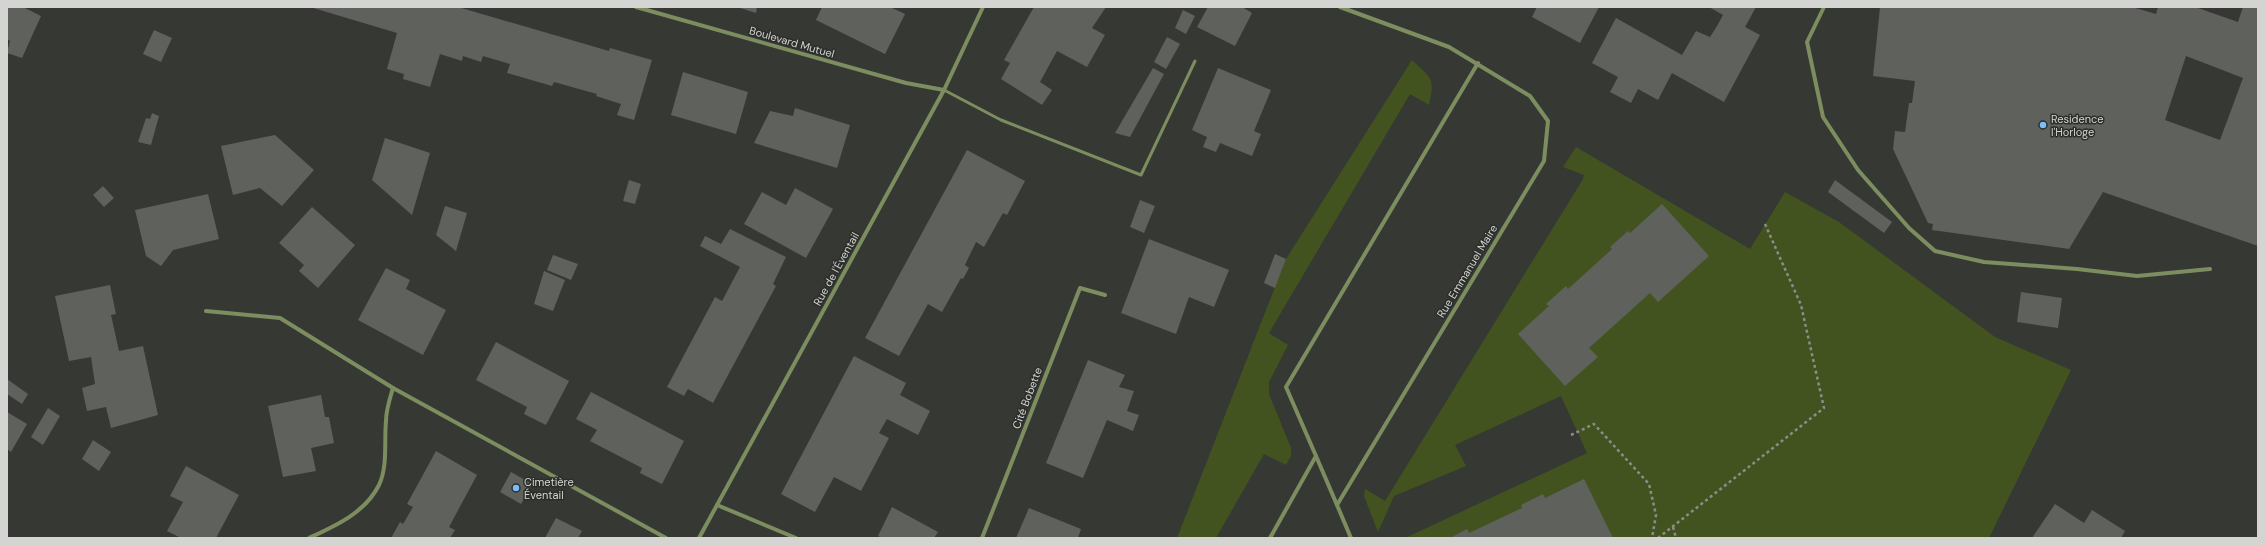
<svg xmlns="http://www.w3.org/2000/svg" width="2265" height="545" font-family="'DM Sans',sans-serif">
<rect width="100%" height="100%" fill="#363834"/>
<!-- green -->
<g fill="#425320">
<path d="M1412,60C1432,79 1435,78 1429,105L1410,94L1269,333L1288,345L1269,382V394L1291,448V456L1286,465L1264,454L1216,538H1177L1286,259Z"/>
<polygon points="1576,147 1750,249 1785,192 1839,222 1995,337 2071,370 1989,538 1405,538 1587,453 1561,396 1455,445 1466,466 1394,496 1378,532 1364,496 1365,489 1385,501 1583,179 1584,175 1563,167"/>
</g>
<!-- building -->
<g fill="#5f615d" fill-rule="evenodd">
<polygon points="7,7 26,7 25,8 41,16 22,58 7,53 10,41 7,39"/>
<polygon points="310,7 458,7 609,51 610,48 652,60 634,120 617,115 621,104 596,96 597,94 554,82 552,86 507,73 510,64 483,56 481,62 463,56 462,61 440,54 430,87 403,79 404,74 387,69 397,33"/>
<polygon points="737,7 757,7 756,13"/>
<polygon points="822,7 890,7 905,14 885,54 816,20"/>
<polygon points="1034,7 1106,7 1092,28 1105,35 1087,67 1057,51 1040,82 1052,90 1042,105 1001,79 1010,63 1004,60"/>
<polygon points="1208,7 1242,7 1252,13 1235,46 1197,27"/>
<polygon points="1537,7 1599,7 1580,43 1532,17"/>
<polygon points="1709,7 1756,7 1745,27 1760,35 1724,102 1672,73 1658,100 1638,89 1631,103 1610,92 1618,77 1592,63 1616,18 1682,55 1696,31 1710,37 1717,26 1723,15"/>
<path d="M1880,7H2132L2156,14L2158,7H2195L2238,22L2243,7H2258V246L2103,192L2069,249L1932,230L1933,224L1928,223L1893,149L1895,131L1905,132L1909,103H1912L1915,81L1873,76ZM2186,56L2243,78L2220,140L2165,120Z"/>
<polygon points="1183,10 1195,16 1186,34 1175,28"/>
<polygon points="154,30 172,38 161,62 143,54"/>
<polygon points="1167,37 1180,44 1166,69 1154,62"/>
<polygon points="1153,68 1164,74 1130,137 1115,133"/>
<polygon points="1218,68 1271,90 1254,131 1261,134 1252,156 1220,143 1216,152 1203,147 1207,137 1192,130"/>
<polygon points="683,72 748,92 736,134 671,115"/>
<polygon points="795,108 850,125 837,168 754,143 770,111 793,116"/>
<polygon points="152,113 159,116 151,145 138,142 146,118 150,119"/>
<polygon points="275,135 314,170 282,206 260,188 233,195 221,146"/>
<polygon points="385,138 430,153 412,215 372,180"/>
<polygon points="967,150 1025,181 1007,215 1003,213 984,247 976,242 965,265 969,268 963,279 961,278 942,312 928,304 899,356 865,338"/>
<polygon points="629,180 641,184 635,204 623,201"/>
<polygon points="1835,180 1892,222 1884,233 1828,192"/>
<polygon points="103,186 114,198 104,207 93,195"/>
<polygon points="795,188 833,209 806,258 744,224 762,192 786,205"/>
<polygon points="208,194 219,239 173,250 161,266 146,256 135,210"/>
<polygon points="1140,200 1155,206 1144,233 1130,227"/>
<polygon points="1662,204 1709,256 1658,302 1650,293 1589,348 1598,357 1565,386 1518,334 1549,306 1546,304 1566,286 1568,289 1612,249 1610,247 1628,231 1630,233"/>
<polygon points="445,206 467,213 456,251 436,235"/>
<polygon points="312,207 355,245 318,288 299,271 304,265 279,243"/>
<polygon points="730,229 786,257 773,284 776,286 713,403 688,389 684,396 667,387 715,297 722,301 740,267 700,246 705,236 721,244"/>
<polygon points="1149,239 1229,270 1214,307 1189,297 1176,334 1121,313"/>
<polygon points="1275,254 1286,259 1275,288 1264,283"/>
<polygon points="553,255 578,264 571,280 547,270"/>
<polygon points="386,268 410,280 406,289 446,310 423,355 358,320"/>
<polygon points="544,271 565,280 553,311 534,304"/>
<polygon points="110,285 116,314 111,315 119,351 143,346 158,415 111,428 106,407 87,411 82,388 95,384 91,357 69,361 55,296"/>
<polygon points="2021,292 2062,298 2058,328 2017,322"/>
<polygon points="496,342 569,381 546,425 524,414 527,407 476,380"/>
<polygon points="854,356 906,383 900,395 930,411 918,435 887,419 879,433 889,438 861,491 834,477 815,512 781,494"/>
<polygon points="1088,360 1125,375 1119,387 1134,391 1127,411 1139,415 1133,431 1107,420 1083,478 1046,463"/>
<polygon points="7,379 28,394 22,404 7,394"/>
<polygon points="591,392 684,441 662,484 640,473 642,468 590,441 597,430 576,419"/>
<polygon points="321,395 325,417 329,417 334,443 311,448 316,471 283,477 268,406"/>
<polygon points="48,408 60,416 43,445 31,437"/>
<polygon points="7,412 27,424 11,452 7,449"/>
<polygon points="93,440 111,452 99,471 82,459"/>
<polygon points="436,451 477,475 449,527 455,530 450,538 391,538 400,522 403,524 413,507 407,504"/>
<polygon points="186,466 239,495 216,538 181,538 167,531 183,502 170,496"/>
<polygon points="511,472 532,484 521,504 500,492"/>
<polygon points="1584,479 1613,538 1450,538 1467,529 1469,533 1522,508 1521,505 1543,494 1545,498"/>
<polygon points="2055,504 2084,523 2092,510 2125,531 2121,538 2032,538"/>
<polygon points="892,507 938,532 934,538 882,538 878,536"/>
<polygon points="1029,508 1081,529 1078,538 1016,538"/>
<polygon points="556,518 582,531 578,538 545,538"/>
</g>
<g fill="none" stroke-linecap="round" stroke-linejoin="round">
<!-- path -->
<g stroke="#8c8d8a" stroke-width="2.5" stroke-dasharray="3 3" stroke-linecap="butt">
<polyline points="1571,435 1594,424 1649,484 1656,515 1652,538"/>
<polyline points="1673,527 1676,538"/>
<polyline points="1658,538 1824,408 1801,305 1765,224"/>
</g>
<!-- service -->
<polyline stroke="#7c8d5f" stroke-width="3" points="944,90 1001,120 1141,175 1195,61"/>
<!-- minor -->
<g stroke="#7c8d5f" stroke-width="4">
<polyline points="636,7 906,83 944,90"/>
<polyline points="1340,7 1449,47 1530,96 1548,121 1544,161 1337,505 1351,538"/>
<polyline points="1824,7 1807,42 1823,117 1858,170 1909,228 1935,251 1984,262 2077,269 2137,276 2210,269"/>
<polyline points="206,311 280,318 393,388 666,538"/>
<polyline points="1316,456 1337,505"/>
<polyline points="717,505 796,538"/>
<path d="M309,538C335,526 365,513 379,485C388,466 384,441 386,421C386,410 390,398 393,388"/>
<polyline points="699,538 944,90 983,7"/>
<polyline points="982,538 1080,288 1105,295"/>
<polyline points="1270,538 1316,456 1286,387 1478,63"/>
</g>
</g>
<!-- markers -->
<g fill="#7cbef9" stroke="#2c2e2a" stroke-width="1.5">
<circle cx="2043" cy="125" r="4"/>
<circle cx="516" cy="488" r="4"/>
</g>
<g text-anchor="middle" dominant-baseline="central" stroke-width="3" stroke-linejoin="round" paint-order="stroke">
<!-- street labels -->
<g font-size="11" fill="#d4d5d3" stroke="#2c2e2a">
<text transform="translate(792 42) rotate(16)">Boulevard Mutuel</text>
<text transform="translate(836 269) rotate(-61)">Rue de l'Éventail</text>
<text transform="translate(1467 271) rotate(-59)">Rue Emmanuel Maire</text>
<text transform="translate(1027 398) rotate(-69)">Cité Bobette</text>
</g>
<!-- poi labels -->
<g font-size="11" fill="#d4d5d3" stroke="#2c2e2a" text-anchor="start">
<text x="2051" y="119">Residence<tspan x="2051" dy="13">l'Horloge</tspan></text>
<text x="524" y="482">Cimetière<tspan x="524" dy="13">Éventail</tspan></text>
</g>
</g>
<!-- border -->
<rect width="2265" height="545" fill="none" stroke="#d4d5d3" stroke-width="16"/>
</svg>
